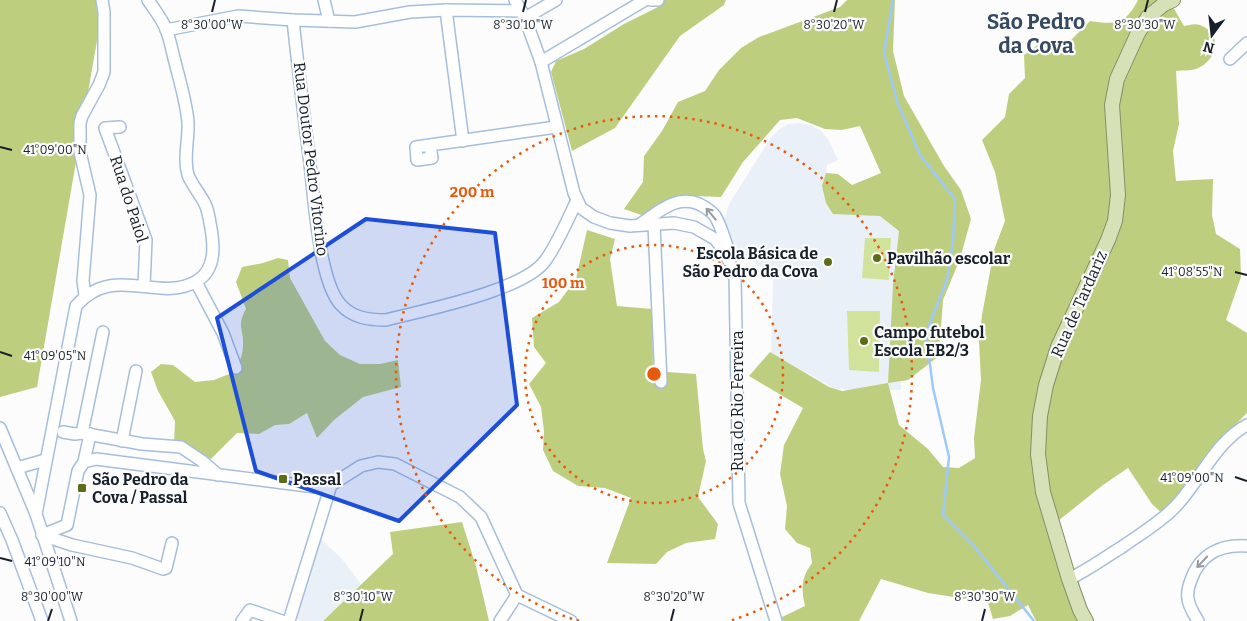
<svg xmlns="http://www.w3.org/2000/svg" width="1247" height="621" font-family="Bitter,serif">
<rect width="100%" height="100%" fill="#fcfcfc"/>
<!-- built -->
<g fill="#eaf0f7">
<polygon points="799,123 811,125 821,131 828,139 838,160 827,165 826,180 904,211 901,390 835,389 771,353 773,277 734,247 724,221 729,204 770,139 778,130 788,124"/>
<polygon points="321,539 342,559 361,584 323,621 300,621 295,617"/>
</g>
<!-- green -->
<g fill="#d1e29b">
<polygon points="865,238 891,238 889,280 862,278"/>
<polygon points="847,311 880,311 879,372 849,370"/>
</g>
<!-- forest -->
<g fill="#bdcf7f">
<polygon points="0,0 97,0 103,6 37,387 0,397"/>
<polygon points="662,0 726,0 724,5 680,36 615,128 572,151 551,72 556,61 584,49 624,24 658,7"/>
<path d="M847,0H895L893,51L904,96L944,166L961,190L971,219L960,259L943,300L939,356L908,380L888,383L899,425L928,449L943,467L959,468L975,458L974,438L981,380L979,341L982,315L994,250L1005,221L995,172L982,140L1005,117L1009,94L1025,78L1024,55L1042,42L1068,43L1090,21C1115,25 1126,24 1138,0H1169L1184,26C1189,25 1195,23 1200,25C1224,34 1217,61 1196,69C1190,71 1182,70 1176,71L1179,124L1173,151L1176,181L1213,179L1212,215L1216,234L1240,249L1241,277L1226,320L1247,333V413L1232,428L1166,517L1152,504L1128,468L1103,485L1048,529L1081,621H1036L1028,605L1010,616L993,619L985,593L973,600L928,593L881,579L859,621H781L780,618L805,606C801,588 801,578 812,563L810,548L797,543L785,529L787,506L780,474L784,445L803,408L749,376L770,352L829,387L842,391L888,383L893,285L899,231L880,216L833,214L826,203L822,186L826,173L838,174L852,185L881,173L860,126L842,130L825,129L797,118L780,120L743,162L721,197L695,196L678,199L650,218L624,209L643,182L644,156L662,131L678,102L705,91L719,70L741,48L759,37L840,7Z"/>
<polygon points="587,230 615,239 610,259 617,306 652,309 653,371 696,374 703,449 706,461 698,497 718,524 715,539 686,543 667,552 656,564 607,563 631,498 605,488 578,486 553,471 543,450 544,431 541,407 529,384 546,363 534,347 532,318 559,302 576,279"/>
<path d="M278,258L288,260L290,278L325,341L340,355L360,364H380L398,360L401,387L363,397L334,420L317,438L307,413L289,424L275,425L259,434L237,433L211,459L195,450L174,444L175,421L158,391L151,372L161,364L173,365L195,382L214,380L234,372C239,364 243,355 243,345C244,328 236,327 246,309L236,282L242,267L263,263Z"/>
<polygon points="462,522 476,566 489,621 323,621 393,554 390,532"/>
</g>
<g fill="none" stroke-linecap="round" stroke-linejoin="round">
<!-- stream -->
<polyline stroke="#9ec9fb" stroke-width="2.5" points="893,0 884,53 898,104 920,155 955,199 953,241 947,280 926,333 933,388 949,457 943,515 974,546 1034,621"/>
<defs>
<g id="minor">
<polyline points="324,0 329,21"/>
<polyline points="515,0 525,18 541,62 574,193 581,208 594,217 610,223 630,226 674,223 694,227 715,239 725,252 735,275 739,503 776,621"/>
<polyline points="651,0 658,0"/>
<polyline points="446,10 463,141"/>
<polyline points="525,18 556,0"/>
<path d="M293,20C298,68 304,116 310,164C314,197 319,282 341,305C353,318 369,320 386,320C424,310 523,291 545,261C557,245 568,219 577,200"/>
<polyline points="166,30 238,16 293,20 355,22 410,12 446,10 521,11"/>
<polyline points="1230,59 1247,43"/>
<polyline points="541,62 645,0"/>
<polyline points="120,127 105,128 146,240 144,286"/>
<polyline points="430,145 432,158 417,160 416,147 556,127"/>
<path d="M639,225C657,213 676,194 699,204C705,207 711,211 715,216C721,225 724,239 728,249"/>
<polyline points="654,225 661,382"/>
<polyline points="196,282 223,333 236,368"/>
<polyline points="85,295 83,281 90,195 80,152 80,123 82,116 99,85 104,72 104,12 102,0"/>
<polyline points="0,428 36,514"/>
<polyline points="63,432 75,434 82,433 142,444 181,447 202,461 218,475"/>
<polyline points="82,433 103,332"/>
<polyline points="122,441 136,371"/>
<polyline points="84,462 90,434"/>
<polyline points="17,468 45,460"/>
<polyline points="0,513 12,540 42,621"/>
<polyline points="42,535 67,525 78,471 84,462 96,459 315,487 331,485 361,466 378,462 395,464 460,497 481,517 517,595"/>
<polyline points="42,535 72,545 132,558 163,569 166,568 172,543"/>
<path d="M1069,579C1088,570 1104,558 1122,547C1140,534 1158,524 1174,508C1199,483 1215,442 1247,425"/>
<polyline points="517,595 571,621"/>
<path d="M71,621L36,514L76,306C114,262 158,304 197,281C217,269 214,243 210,223C209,217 208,210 205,204C200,194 192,185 188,175C183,158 189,139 188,122C186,101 180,82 175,62C172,51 170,39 166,29C162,19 154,9 148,0"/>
<polyline points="242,621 250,610 282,621"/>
<polyline points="289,621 331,485"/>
<polyline points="500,621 517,595"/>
<path d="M1198,621C1194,614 1189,607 1188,599C1187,593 1189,585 1191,580C1200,554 1221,544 1247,546"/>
</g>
<polyline id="major" points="1086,621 1080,610 1069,579 1043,492 1038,454 1040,416 1046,385 1058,347 1108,240 1115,221 1118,195 1112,105 1117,79 1138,33 1148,17 1164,4 1173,0"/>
</defs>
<!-- minor casing -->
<use href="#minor" stroke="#a6bedb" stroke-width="14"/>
<!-- major casing -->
<use href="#major" stroke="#839067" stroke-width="16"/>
<!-- minor -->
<use href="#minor" stroke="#fff" stroke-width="11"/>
<!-- major -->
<use href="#major" stroke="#d7e1b8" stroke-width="14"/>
</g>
<!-- one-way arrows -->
<defs><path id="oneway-shaft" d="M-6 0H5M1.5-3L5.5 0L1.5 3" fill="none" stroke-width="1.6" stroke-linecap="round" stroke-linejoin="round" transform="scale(1.25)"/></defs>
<g stroke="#979b9f">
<use href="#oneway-shaft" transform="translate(711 214) rotate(-130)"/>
<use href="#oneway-shaft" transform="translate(1202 562) rotate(133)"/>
</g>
<!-- marked area -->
<path fill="#1d4ed8" fill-opacity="0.2" stroke="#1d4ed8" stroke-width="4" stroke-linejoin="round" d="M366,219L495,233L517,405L399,521L256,471L217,318Z"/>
<!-- ticks -->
<path fill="none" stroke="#17202a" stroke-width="2" d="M212,12L215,0M523,12L526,0M834,12L837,0M1145,12L1148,0M0,147L12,150M1235,272L1247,275M0,352L12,356M1235,477L1247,481M0,558L12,561M48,621L52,609M360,621L363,609M671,621L674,609M982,621L985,609"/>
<!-- distance rings -->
<g fill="none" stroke="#e8590c" stroke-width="2.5" stroke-dasharray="2.5 5">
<circle cx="654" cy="374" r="129"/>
<path d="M579 621A258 258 0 1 1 729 621"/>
</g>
<!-- markers -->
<g fill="#5d6c16" stroke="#fcfcfc" stroke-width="2">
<circle cx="877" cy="258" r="5"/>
<circle cx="828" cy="262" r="5"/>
<circle cx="864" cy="341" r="5"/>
<rect x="278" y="474" width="10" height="10" rx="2.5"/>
<rect x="77" y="483" width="10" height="10" rx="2.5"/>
</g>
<g text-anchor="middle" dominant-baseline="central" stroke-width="4.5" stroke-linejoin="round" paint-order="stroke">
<!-- street labels -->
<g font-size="16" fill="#17202a" stroke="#fcfcfc">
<text transform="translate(311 159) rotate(83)">Rua Doutor Pedro Vitorino</text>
<text transform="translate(129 199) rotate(72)">Rua do Paiol</text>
<text transform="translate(1079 304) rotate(-66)">Rua de Tardariz</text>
<text transform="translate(737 401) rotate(-90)">Rua do Rio Ferreira</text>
</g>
<!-- poi labels -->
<g font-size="16" font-weight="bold" fill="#17202a" stroke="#fcfcfc" text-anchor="start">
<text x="818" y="253" text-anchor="end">Escola Básica de<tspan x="818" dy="18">São Pedro da Cova</tspan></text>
<text x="887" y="258">Pavilhão escolar</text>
<text x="874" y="332">Campo futebol<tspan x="874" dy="18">Escola EB2/3</tspan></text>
<text x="92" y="479">São Pedro da<tspan x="92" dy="18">Cova / Passal</tspan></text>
<text x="293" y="479">Passal</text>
</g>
<!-- district labels -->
<g font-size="21" font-weight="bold" fill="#354a62" stroke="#fcfcfc">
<text x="1036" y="22">São Pedro<tspan x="1036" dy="24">da Cova</tspan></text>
</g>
</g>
<g font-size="12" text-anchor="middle" fill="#17202a" stroke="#fcfcfc" stroke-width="4.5" stroke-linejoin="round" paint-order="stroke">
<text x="212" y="29">8°30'00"W</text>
<text x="523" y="29">8°30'10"W</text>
<text x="834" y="29">8°30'20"W</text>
<text x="1145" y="29">8°30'30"W</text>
<text x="55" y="154">41°09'00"N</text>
<text x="1192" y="276">41°08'55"N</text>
<text x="55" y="360">41°09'05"N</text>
<text x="1192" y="482">41°09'00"N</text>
<text x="55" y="566">41°09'10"N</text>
<text x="52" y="601">8°30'00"W</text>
<text x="363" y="601">8°30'10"W</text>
<text x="674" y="601">8°30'20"W</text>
<text x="985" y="601">8°30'30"W</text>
</g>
<circle cx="654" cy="374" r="8" fill="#e8590c" stroke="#fcfcfc" stroke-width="2.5"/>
<g font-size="15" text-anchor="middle" font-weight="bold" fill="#e8590c" stroke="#fcfcfc" stroke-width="4.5" stroke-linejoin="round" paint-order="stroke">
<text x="472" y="197">200 m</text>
<text x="563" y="288">100 m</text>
</g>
<!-- north arrow -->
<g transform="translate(1212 35) rotate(195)" stroke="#fcfcfc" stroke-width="4" paint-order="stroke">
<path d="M0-4L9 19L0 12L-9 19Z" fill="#17202a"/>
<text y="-8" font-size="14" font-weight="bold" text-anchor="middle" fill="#17202a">N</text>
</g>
</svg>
